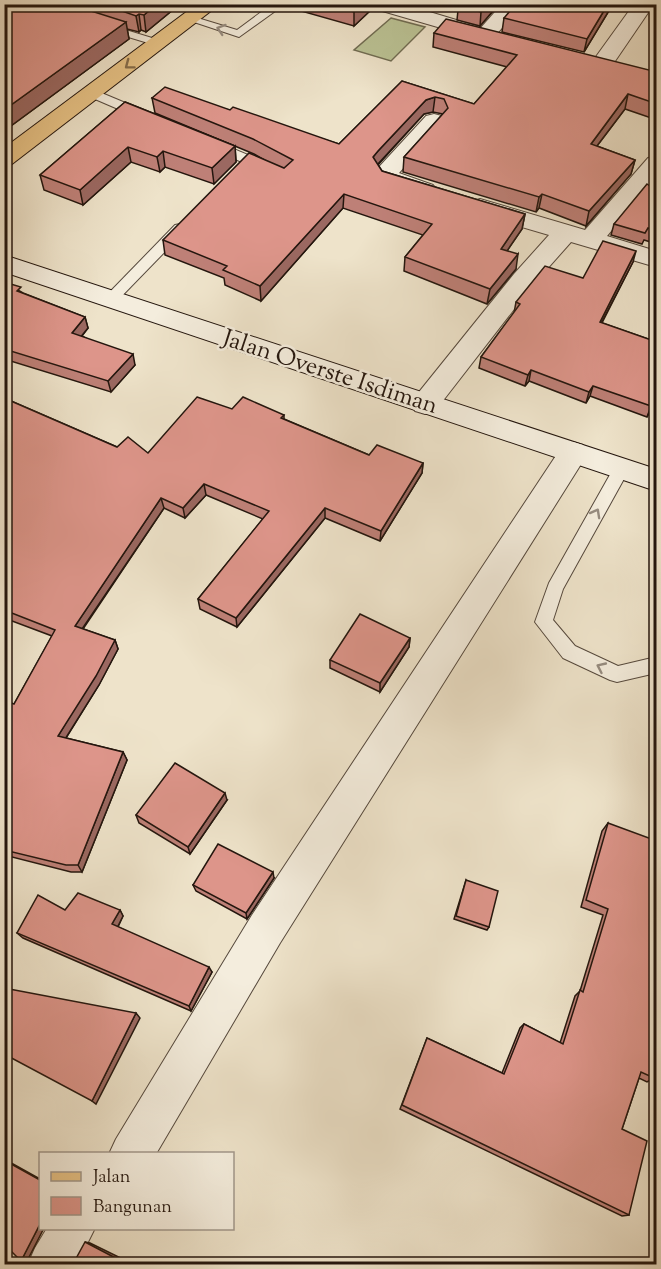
<svg xmlns="http://www.w3.org/2000/svg" width="661" height="1269" font-family="'Sorts Mill Goudy',serif">
<rect width="100%" height="100%" fill="#eee3ca"/>
<filter id="stains"><feTurbulence type="fractalNoise" baseFrequency=".00333" numOctaves="4"/><feColorMatrix values="0 0 0 0 .2 0 0 0 0 .09 0 0 0 0 .02 0 0 0 .5 -.17"/></filter>
<radialGradient id="worn" r=".72"><stop offset=".6" stop-color="#630" stop-opacity="0"/><stop offset="1" stop-color="#630" stop-opacity=".3"/></radialGradient>
<!-- green -->
<polygon fill="#bbc395" stroke="#706c52" stroke-width="1.5" points="391,18 425,27 391,61 354,50"/>
<g fill="none" stroke-linecap="round" stroke-linejoin="round">
<defs>
<g id="service">
<polygon points="272,4 285,4 239,37 185,19 191,16 237,30"/>
<polygon points="106,24 162,41 164,43 158,46 102,29 100,27"/>
<polygon points="92,89 147,112 149,115 147,118 139,118 88,96 88,90"/>
<polygon points="212,140 272,165 273,168 267,172 262,171 208,147 206,144"/>
<polygon points="180,224 187,228 185,231 115,303 105,303 103,300 105,297 175,225"/>
<polygon points="622,462 628,464 630,468 563,589 553,620 575,646 618,666 656,657 656,673 617,682 610,680 563,658 535,622 549,583 616,464"/>
</g>
<g id="minor">
<polygon points="502,4 524,4 492,39 485,41 478,39 475,35 478,31"/>
<polygon points="634,4 654,4 609,70 601,71 593,70 590,65"/>
<polygon points="434,114 442,116 445,121 399,173 433,185 437,190 433,195 425,197 382,183 375,172 379,167 426,116"/>
<polygon points="656,156 656,177 607,236 656,251 656,267 571,242 532,286 435,411 425,414 415,411 411,404 415,397 514,274 549,235 471,212 468,207 471,202 480,199 585,230 648,158"/>
<polygon points="573,442 583,445 588,453 583,461 280,943 156,1154 109,1154 116,1139 252,915 563,445"/>
<polygon points="47,1228 95,1228 77,1264 28,1264 35,1248"/>
</g>
<polygon id="tertiary" points="369,4 403,4 493,31 496,35 493,39 486,41 372,8"/>
<polygon id="secondary" points="4,255 656,469 656,491 4,272"/>
<polygon id="primary" points="197,4 220,4 12,164 4,166 4,148"/>
</defs>
<!-- service casing -->
<use href="#service" stroke="#56493d" stroke-width="2"/>
<!-- minor casing -->
<use href="#minor" stroke="#56493d" stroke-width="2"/>
<!-- tertiary casing -->
<use href="#tertiary" stroke="#56493d" stroke-width="2"/>
<!-- secondary casing -->
<use href="#secondary" stroke="#24160e" stroke-width="2"/>
<!-- primary casing -->
<use href="#primary" stroke="#24160e" stroke-width="2"/>
<!-- service -->
<use href="#service" fill="#f4eddd" fill-rule="evenodd"/>
<!-- minor -->
<use href="#minor" fill="#f4eddd" fill-rule="evenodd"/>
<!-- tertiary -->
<use href="#tertiary" fill="#f4eddd" fill-rule="evenodd"/>
<!-- secondary -->
<use href="#secondary" fill="#f4eddd" fill-rule="evenodd"/>
<!-- primary -->
<use href="#primary" fill="#e7c285" fill-rule="evenodd"/>
</g>
<!-- wall -->
<g fill="#be8077" stroke="#24160e" stroke-width="1.5">
<polygon points="4,4 180,4 146,32 141,30 139,32 127,29 129,39 4,131"/>
<polygon points="294,4 372,4 371,10 354,26 294,9"/>
<polygon points="438,4 499,4 480,26 457,20 458,10"/>
<polygon points="613,4 584,52 502,32 504,18"/>
<polygon points="434,33 657,72 657,120 625,109 597,146 635,160 631,174 586,226 539,208 536,212 403,172 404,157 443,114 433,112 424,114 378,165 382,171 525,214 522,229 507,251 516,269 487,304 404,271 405,257 423,235 343,208 261,301 225,285 224,278 165,255 163,240 263,159 254,154 155,113 152,98 230,110 339,144 402,81 474,104 507,67 433,47"/>
<polygon points="125,102 235,146 236,162 214,184 165,167 160,172 131,162 83,205 44,190 40,175"/>
<polygon points="657,191 657,244 644,240 642,244 611,235 614,224"/>
<polygon points="633,262 602,323 657,342 657,397 647,417 590,396 586,403 529,381 525,386 479,368 481,357 514,313 516,302 583,278"/>
<polygon points="4,282 23,293 85,317 88,328 82,336 135,365 111,392 4,359"/>
<polygon points="4,398 117,447 148,453 232,409 284,415 284,419 369,455 423,463 422,473 380,541 325,518 237,627 200,609 198,599 263,519 206,495 185,518 164,508 83,629 115,640 118,649 99,685 66,738 123,752 127,760 82,872 71,872 4,855 4,708 14,704 52,636 4,618"/>
<polygon points="410,638 409,647 380,692 330,668 330,660"/>
<polygon points="227,800 190,854 139,823 136,815"/>
<polygon points="608,823 652,1022 654,1078 647,1082 639,1078 622,1129 629,1215 622,1216 400,1109 427,1038 502,1073 520,1028 524,1024 560,1043 575,996 580,991 603,915 581,907 602,831"/>
<polygon points="274,878 247,919 196,891 193,885"/>
<polygon points="466,880 489,927 487,930 454,919"/>
<polygon points="65,910 120,910 123,916 118,927 212,972 191,1011 23,938 17,933"/>
</g>
<!-- shaded-wall -->
<g fill="#9b6861" stroke="#24160e" stroke-width="1.5">
<polygon points="157,4 180,4 146,32 144,15"/>
<polygon points="363,4 372,4 371,10 354,26 354,12"/>
<polygon points="488,4 499,4 480,26 481,12"/>
<polygon points="608,4 613,4 584,52 587,39"/>
<polygon points="139,14 141,30 139,32 136,16"/>
<polygon points="126,22 129,39 4,131 4,110"/>
<polygon points="628,94 625,109 587,159 591,144"/>
<polygon points="435,97 433,112 424,114 377,165 373,157 378,151 426,100"/>
<polygon points="235,146 236,162 214,184 212,168"/>
<polygon points="128,147 131,162 83,205 80,190"/>
<polygon points="163,151 165,167 160,172 157,157"/>
<polygon points="635,160 631,174 586,226 589,211"/>
<polygon points="344,194 343,208 261,301 260,286"/>
<polygon points="542,194 539,208 536,212 539,197"/>
<polygon points="525,214 522,229 498,264 501,249"/>
<polygon points="636,251 633,262 596,333 600,322"/>
<polygon points="518,254 516,269 487,304 490,289"/>
<polygon points="85,317 88,328 75,344 72,333"/>
<polygon points="133,354 135,365 111,392 108,381"/>
<polygon points="531,370 529,381 525,386 528,375"/>
<polygon points="593,386 590,396 586,403 589,392"/>
<polygon points="657,394 657,397 647,417 651,406"/>
<polygon points="423,463 422,473 380,541 381,531"/>
<polygon points="204,484 206,495 185,518 183,508"/>
<polygon points="161,498 164,508 78,635 75,626"/>
<polygon points="325,508 325,518 237,627 236,618"/>
<polygon points="410,638 409,647 380,692 380,683"/>
<polygon points="115,640 118,649 99,685 62,744 58,736"/>
<polygon points="123,752 127,760 82,872 78,865"/>
<polygon points="225,793 227,800 190,854 188,847"/>
<polygon points="273,872 274,878 247,919 246,913"/>
<polygon points="120,910 123,916 116,930 112,924"/>
<polygon points="209,967 212,972 191,1011 189,1006"/>
<polygon points="136,1013 140,1018 96,1104 92,1101"/>
<polygon points="4,1159 40,1179 40,1180 4,1160"/>
<polygon points="39,1226 40,1226 40,1228 44,1228 27,1261 21,1261"/>
<polygon points="85,1242 90,1243 129,1262 128,1264 124,1264"/>
</g>
<!-- building -->
<g fill="#dd958a" stroke="#24160e" stroke-width="1.5">
<polygon points="4,4 69,4 126,22 4,110"/>
<polygon points="102,4 157,4 144,15 139,14 136,16"/>
<polygon points="325,4 363,4 354,12"/>
<polygon points="460,4 488,4 481,12 458,6"/>
<polygon points="516,4 608,4 587,39 504,18"/>
<polygon points="446,19 657,72 657,104 628,94 591,144 635,160 589,211 542,194 539,197 404,157 448,108 444,99 435,97 426,100 378,151 373,157 382,171 525,214 501,249 518,254 490,289 405,257 432,224 344,194 260,286 223,270 227,266 163,240 249,153 284,168 293,160 253,139 152,98 165,87 230,110 233,107 339,144 402,81 474,104 517,55 434,33"/>
<polygon points="125,102 235,146 212,168 163,151 157,157 128,147 80,190 40,175"/>
<polygon points="647,184 657,191 657,231 648,228 645,233 614,224"/>
<polygon points="603,241 636,251 600,322 657,342 657,394 651,406 593,386 589,392 531,370 528,375 481,357 520,304 516,302 545,266 583,278"/>
<polygon points="4,282 21,287 17,291 85,317 72,333 133,354 108,381 4,349"/>
<polygon points="197,397 232,409 243,397 284,415 281,418 369,455 377,445 423,463 381,531 325,508 236,618 198,599 269,511 204,484 183,508 161,498 75,626 115,640 96,676 58,736 123,752 78,865 66,865 4,850 4,708 9,702 14,704 55,630 4,610 4,398 117,447 128,437 148,453"/>
<polygon points="360,614 410,638 380,683 330,660"/>
<polygon points="175,763 225,793 188,847 136,815"/>
<polygon points="608,823 657,841 657,1006 652,1022 657,1024 657,1068 654,1078 641,1072 622,1129 647,1141 629,1215 402,1105 427,1038 504,1074 524,1024 563,1044 580,990 583,992 608,909 586,900"/>
<polygon points="218,844 273,872 246,913 193,885"/>
<polygon points="466,880 498,891 489,927 456,916"/>
<polygon points="78,893 120,910 112,924 209,967 189,1006 17,933 38,895 65,910"/>
<polygon points="4,988 136,1013 92,1101 4,1054"/>
<polygon points="4,1160 40,1180 40,1226 39,1226 21,1261 4,1244"/>
<polygon points="85,1242 125,1263 124,1264 73,1264"/>
</g>
<!-- one-way arrows -->
<defs><path id="oneway-chevron" d="M-2-3.5L2.5 0L-2 3.5" fill="none" stroke-width="1.6" stroke-linecap="round" stroke-linejoin="round" transform="scale(1.5)"/></defs>
<g stroke="#968c80">
<use href="#oneway-chevron" transform="translate(221 29) rotate(-162)"/>
<use href="#oneway-chevron" transform="translate(596 513) rotate(-61)"/>
<use href="#oneway-chevron" transform="translate(601 667) rotate(-155)"/>
</g>
<use stroke="#866c4a" href="#oneway-chevron" transform="translate(129 65) rotate(143)"/>
<g text-anchor="middle" dominant-baseline="central" stroke-width="5" stroke-linejoin="round" paint-order="stroke">
<!-- street labels -->
<g font-size="24" fill="#24160e" stroke="#f4eddd">
<text transform="translate(330 373) rotate(18)">Jalan Overste Isdiman</text>
</g>
</g>
<!-- margin -->
<rect width="661" height="1269" fill="none" stroke="#eee3ca" stroke-width="24"/>
<rect x="6" y="6" width="649" height="1257" fill="none" stroke="#24160e" stroke-width="3"/>
<rect x="12" y="12" width="637" height="1245" fill="none" stroke="#24160e" stroke-width="1.5"/>
<!-- legend -->
<rect x="39" y="1152" width="195" height="78" fill="#f4eddd" stroke="#a1978a" stroke-width="1.5"/>
<rect x="51" y="1172" width="30" height="9" fill="#e7c285" stroke="#a1978a" stroke-width="1.5"/>
<text x="93" y="1182" font-size="18" fill="#24160e">Jalan</text>
<rect x="51" y="1197" width="30" height="18" fill="#dd958a" stroke="#a1978a" stroke-width="1.5"/>
<text x="93" y="1212" font-size="18" fill="#24160e">Bangunan</text>
<rect width="100%" height="100%" filter="url(#stains)"/>
<rect width="100%" height="100%" fill="url(#worn)"/>
</svg>
